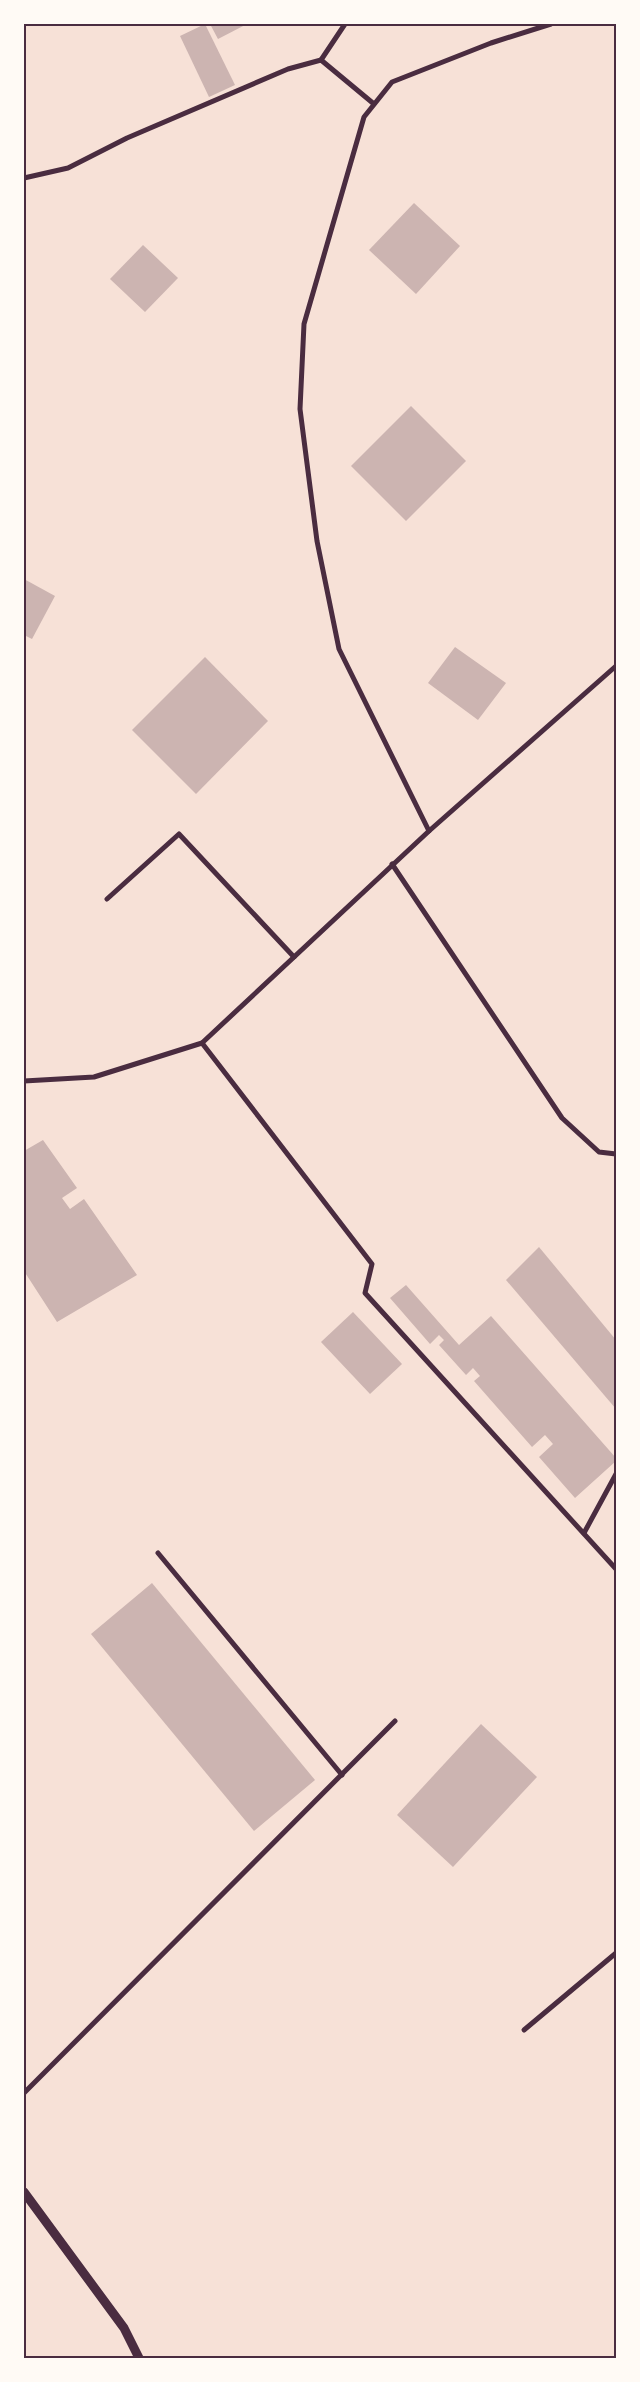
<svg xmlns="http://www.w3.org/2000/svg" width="640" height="2382" font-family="Signika,sans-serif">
<rect width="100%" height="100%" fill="#f7e1d7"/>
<!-- building -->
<g fill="#ccb4b1">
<polygon points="205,24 235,85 209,97 180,36"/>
<polygon points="210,24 247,24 218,39"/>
<polygon points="414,203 460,246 416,294 369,250"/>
<polygon points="143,245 178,278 145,312 110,279"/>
<polygon points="411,406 466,461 406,521 351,466"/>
<polygon points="24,579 55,596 32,639 24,635"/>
<polygon points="455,647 506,683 478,720 428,683"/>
<polygon points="205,657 268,721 196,794 132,730"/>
<polygon points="43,1140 77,1188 62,1198 70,1209 84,1199 137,1275 57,1322 24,1271 24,1151"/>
<polygon points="539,1247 616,1340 616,1409 506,1280"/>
<polygon points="406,1285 459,1345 491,1316 616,1458 616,1461 575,1498 539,1457 553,1444 545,1435 532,1447 474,1381 480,1376 473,1368 466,1375 439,1345 444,1340 439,1335 430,1344 390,1298"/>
<polygon points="353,1312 402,1364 370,1394 321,1342"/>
<polygon points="152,1583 315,1780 254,1831 91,1634"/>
<polygon points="481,1724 537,1777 453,1867 397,1815"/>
</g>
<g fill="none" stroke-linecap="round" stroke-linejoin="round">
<!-- minor -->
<g stroke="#4a2c40" stroke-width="5">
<polyline points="321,60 345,24"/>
<polyline points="24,178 68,168 127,138 288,69 321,60 374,104"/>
<polyline points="429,831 616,666"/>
<polyline points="392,864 562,1118 599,1152 616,1154"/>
<polyline points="107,899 179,834 294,957"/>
<polyline points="202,1043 372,1264 365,1293 616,1569"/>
<polyline points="24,1081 94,1077 202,1043 429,831 339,649 317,541 300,409 304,324 364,117 392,82 491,43 551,24"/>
<polyline points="584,1533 616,1474"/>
<polyline points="158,1553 342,1775"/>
<polyline points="524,2030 616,1953"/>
<polyline points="24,2093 395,1721"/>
</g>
<!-- tertiary -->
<polyline stroke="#4a2c40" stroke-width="9" points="24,2192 124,2328 139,2358"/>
</g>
<!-- border -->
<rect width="640" height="2382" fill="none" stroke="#fffaf5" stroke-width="50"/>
<rect x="25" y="25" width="590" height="2332" fill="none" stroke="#4a2c40" stroke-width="2"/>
</svg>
